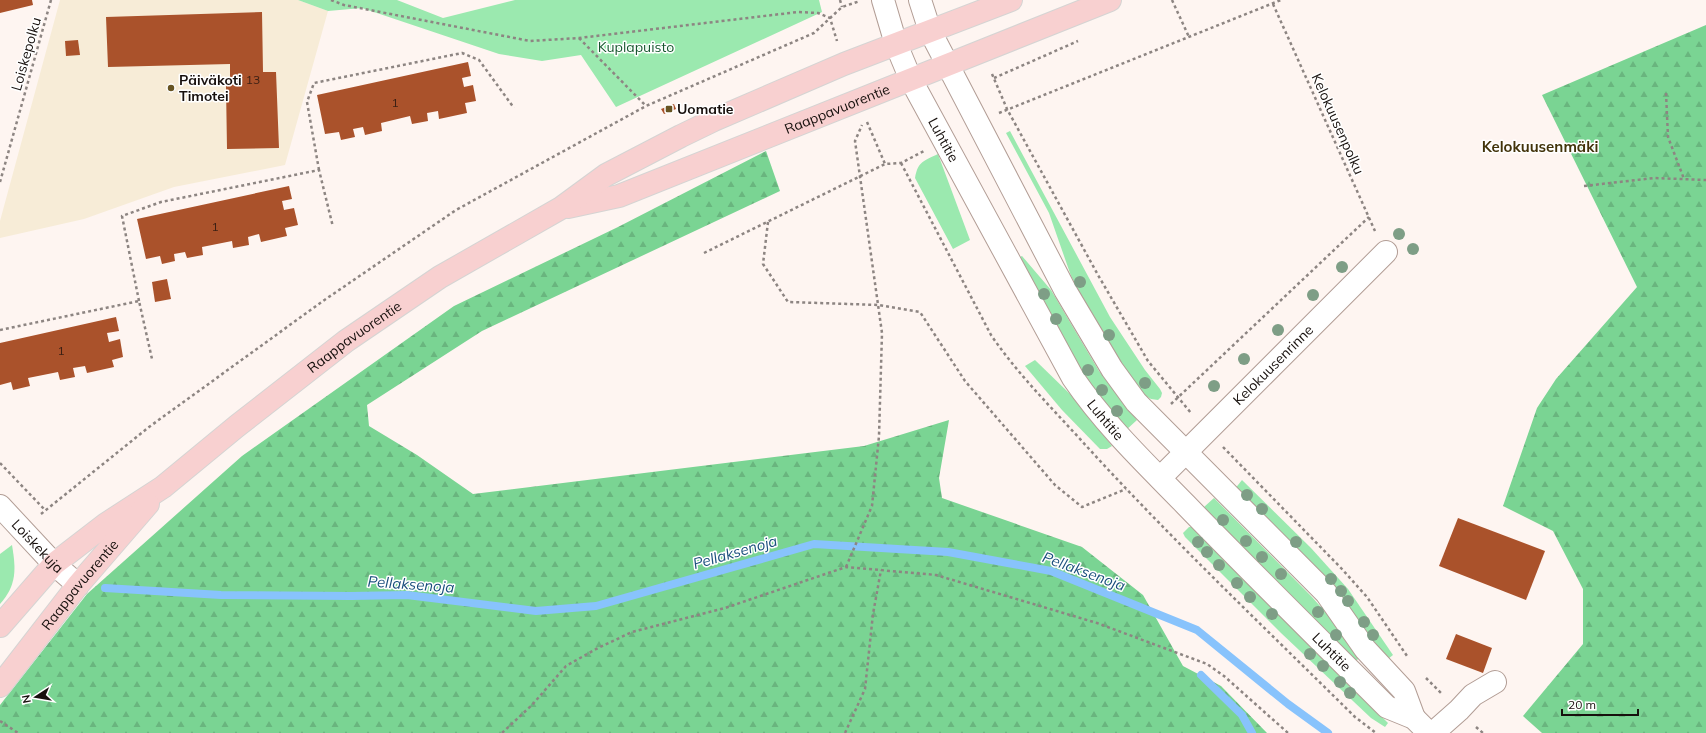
<svg xmlns="http://www.w3.org/2000/svg" width="1706" height="733" font-family="Mulish,sans-serif">
<defs>
<pattern id="forest-firs" width="22" height="20" patternUnits="userSpaceOnUse"><rect width="22" height="20" fill="#7ad493"/><path d="M5 1l3.5 6h-7zM16 11l3.5 6h-7z" fill="#69b57e"/></pattern>
</defs>
<rect width="100%" height="100%" fill="#fef5f1"/>
<!-- education -->
<polygon fill="#f7ecd7" points="60,0 298,0 328,11 285,165 174,187 84,219 0,238 0,221"/>
<!-- green -->
<g fill="#9be9af">
<polygon points="298,0 397,0 443,18 515,0 819,0 822,12 616,107 581,55 542,61 499,54 362,8 328,11"/>
<polygon points="1010,131 1110,317 1145,370 1160,389 1162,393 1161,397 1158,400 1151,399 1144,395 1099,332 1071,276 1049,213 1006,133"/>
<path d="M938,154L970,240L953,249L915,178C918,161 924,161 938,154Z"/>
<polygon points="1022,256 1051,290 1099,371 1137,420 1125,431 1086,381 1016,259"/>
<polygon points="1035,360 1070,394 1112,446 1107,449 1100,449 1062,410 1025,366"/>
<polygon points="1242,480 1311,548 1348,589 1393,655 1388,659 1234,490"/>
<path d="M1214,498L1312,597L1327,614L1359,658L1356,661C1333,639 1311,615 1288,592C1260,564 1229,538 1204,507Z"/>
<polygon points="1189,527 1192,527 1388,723 1385,727 1371,718 1281,633 1185,537 1183,533"/>
<path d="M12,545C16,569 17,585 0,604V554Z"/>
</g>
<!-- forest -->
<g fill="url(#forest-firs)">
<polygon points="1706,25 1706,733 1542,733 1523,716 1583,644 1583,589 1553,531 1503,506 1537,408 1556,379 1637,287 1542,95"/>
<polygon points="766,151 780,191 482,331 367,405 369,426 417,455 473,494 864,446 949,420 939,478 942,498 1082,547 1143,595 1183,666 1221,686 1267,733 0,733 0,705 87,594 242,456 454,306 618,227"/>
</g>
<g fill="none" stroke-linecap="round" stroke-linejoin="round">
<!-- stream -->
<g stroke="#88c3fc" stroke-width="8">
<polyline points="105,588 221,595 351,596 407,595 536,611 596,606 814,544 948,552 1051,571 1197,630 1288,704 1328,733"/>
<polyline points="1201,675 1242,715 1252,733"/>
</g>
</g>
<!-- building -->
<g fill="#aa522b">
<polygon points="0,0 32,0 33,5 0,13"/>
<polygon points="262,12 263,72 276,72 279,148 227,149 226,86 230,86 230,64 108,67 106,17"/>
<polygon points="78,40 80,55 66,56 65,41"/>
<polygon points="468,62 471,76 462,78 464,87 473,85 476,101 465,103 467,113 439,119 438,111 427,113 428,121 412,124 410,116 381,123 382,131 365,135 363,127 353,129 355,137 341,140 339,132 325,134 317,95"/>
<polygon points="674,104 676,109 664,114 661,109"/>
<polygon points="289,186 292,199 282,201 284,210 294,208 298,225 285,228 287,236 261,242 259,234 248,237 249,245 233,248 232,241 202,247 203,255 187,258 185,252 174,254 175,261 162,264 160,256 146,259 137,219"/>
<polygon points="167,279 171,299 155,302 152,282"/>
<polygon points="116,317 119,331 107,333 109,342 120,339 123,357 112,360 114,367 87,373 85,366 73,368 75,377 60,380 58,372 28,378 30,386 13,390 11,382 0,385 0,343"/>
<polygon points="1458,518 1545,551 1526,600 1439,566"/>
<polygon points="1456,634 1492,648 1483,673 1446,659"/>
</g>
<g fill="none" stroke-linecap="round" stroke-linejoin="round">
<defs>
<g id="minor">
<path id="s1" d="M883,0L896,44L911,80L1073,378C1106,426 1144,462 1185,504C1251,572 1320,640 1387,707L1414,718L1429,733"/>
<polyline points="920,0 930,31 1065,290 1112,369 1136,402 1326,593 1365,649 1404,691 1414,718"/>
<path id="s2" d="M1160,478L1386,252"/>
<path id="s3" d="M0,506L54,564L78,585"/>
<polyline points="1433,733 1459,710 1473,695 1495,682"/>
</g>
<g id="major">
<path id="s4" d="M568,207L619,196L1110,0"/>
<path id="s5" d="M0,626L54,564L106,524L163,487L237,426L346,341L440,277L561,208L606,175L681,136L714,120L844,64L1011,0"/>
<path id="s6" d="M0,686L78,585L148,504"/>
</g>
</defs>
<!-- minor casing -->
<use href="#minor" stroke="#b29d95" stroke-width="24"/>
<!-- major casing -->
<use href="#major" stroke="#d5d4d3" stroke-width="24"/>
<!-- path -->
<g stroke="#8d8582" stroke-width="2.5" stroke-dasharray="3 3" stroke-linecap="butt">
<polyline points="331,0 344,5 530,41 579,38 798,12 818,13 830,18 837,41"/>
<polyline points="840,0 842,7"/>
<polyline points="1172,0 1189,37"/>
<polyline points="1273,4 1375,231"/>
<polyline points="579,38 646,106"/>
<polyline points="992,74 1007,109 1098,275 1148,361 1191,413"/>
<polyline points="994,78 1078,41"/>
<polyline points="1666,93 1668,137 1684,179"/>
<polyline points="999,113 1281,0"/>
<polyline points="867,122 885,164 901,163 924,151"/>
<path d="M901,163L991,335C1017,373 1049,405 1080,439C1167,535 1262,625 1355,717L1376,733"/>
<polyline points="319,170 307,102 314,83 462,53 479,60 514,108"/>
<polyline points="0,182 51,0"/>
<polyline points="1584,186 1654,178 1706,180"/>
<polyline points="768,222 763,264 788,302 878,305 920,312 965,381 1055,485 1082,507 1126,489"/>
<polyline points="704,253 885,164"/>
<polyline points="139,301 122,216 161,202 319,170 333,227"/>
<polyline points="0,330 139,301 152,359"/>
<polyline points="1171,404 1369,217"/>
<polyline points="1223,447 1341,568 1367,597 1407,656"/>
<polyline points="0,463 45,510"/>
<polyline points="41,514 149,427 323,301 456,210 646,106 814,33 842,7 860,1"/>
<polyline points="846,567 872,506 879,436 882,333 855,141 862,125"/>
<polyline points="1426,678 1442,694"/>
<polyline points="0,721 18,733"/>
<polyline points="1476,727 1483,733"/>
<polyline points="502,733 532,705 566,666 596,649 632,632 725,608 846,567 936,575 1097,623 1207,664 1224,676 1288,733"/>
<polyline points="845,733 865,689 873,614 881,570"/>
</g>
<!-- minor -->
<use href="#minor" stroke="#fff" stroke-width="22"/>
<!-- major -->
<use href="#major" stroke="#f8d0d0" stroke-width="22"/>
</g>
<!-- trees -->
<g fill="#7e9e86">
<circle cx="1399" cy="234" r="6"/>
<circle cx="1413" cy="249" r="6"/>
<circle cx="1342" cy="267" r="6"/>
<circle cx="1080" cy="282" r="6"/>
<circle cx="1044" cy="294" r="6"/>
<circle cx="1313" cy="295" r="6"/>
<circle cx="1056" cy="319" r="6"/>
<circle cx="1278" cy="330" r="6"/>
<circle cx="1109" cy="335" r="6"/>
<circle cx="1244" cy="359" r="6"/>
<circle cx="1088" cy="370" r="6"/>
<circle cx="1145" cy="383" r="6"/>
<circle cx="1214" cy="386" r="6"/>
<circle cx="1102" cy="390" r="6"/>
<circle cx="1117" cy="411" r="6"/>
<circle cx="1247" cy="495" r="6"/>
<circle cx="1262" cy="509" r="6"/>
<circle cx="1223" cy="520" r="6"/>
<circle cx="1246" cy="541" r="6"/>
<circle cx="1198" cy="542" r="6"/>
<circle cx="1296" cy="542" r="6"/>
<circle cx="1207" cy="552" r="6"/>
<circle cx="1262" cy="557" r="6"/>
<circle cx="1219" cy="565" r="6"/>
<circle cx="1281" cy="574" r="6"/>
<circle cx="1331" cy="579" r="6"/>
<circle cx="1237" cy="583" r="6"/>
<circle cx="1341" cy="591" r="6"/>
<circle cx="1250" cy="597" r="6"/>
<circle cx="1348" cy="601" r="6"/>
<circle cx="1318" cy="612" r="6"/>
<circle cx="1272" cy="614" r="6"/>
<circle cx="1364" cy="622" r="6"/>
<circle cx="1336" cy="635" r="6"/>
<circle cx="1373" cy="635" r="6"/>
<circle cx="1310" cy="654" r="6"/>
<circle cx="1323" cy="666" r="6"/>
<circle cx="1340" cy="682" r="6"/>
<circle cx="1350" cy="693" r="6"/>
</g>
<!-- markers -->
<g fill="#675422" stroke="#fff" stroke-width="1.5">
<circle cx="171" cy="88" r="4"/>
<rect x="665" y="105" width="8" height="8" rx="2"/>
</g>
<g text-anchor="middle" dominant-baseline="central" stroke-width="3" stroke-linejoin="round" paint-order="stroke">
<!-- number labels -->
<g font-size="12" fill="#3c2014">
<text x="253" y="79">13</text>
<text x="395" y="102">1</text>
<text x="215" y="226">1</text>
<text x="61" y="350">1</text>
</g>
<!-- park labels -->
<g font-size="14" fill="#16572e" stroke="#fff">
<text x="636" y="47">Kuplapuisto</text>
</g>
<!-- street labels -->
<g font-size="14" fill="#17100d" stroke="#fff">
<text transform="translate(26 54) rotate(-74)">Loiskepolku</text>
<text stroke="none"><textPath href="#s4" startOffset="287">Raappavuorentie</textPath></text>
<text transform="translate(1338 124) rotate(66)">Kelokuusenpolku</text>
<text stroke="none"><textPath href="#s1" startOffset="153">Luhtitie</textPath></text>
<text stroke="none"><textPath href="#s5" startOffset="459">Raappavuorentie</textPath></text>
<text stroke="none"><textPath href="#s2" startOffset="160">Kelokuusenrinne</textPath></text>
<text stroke="none"><textPath href="#s1" startOffset="477">Luhtitie</textPath></text>
<text stroke="none"><textPath href="#s3" startOffset="55">Loiskekuja</textPath></text>
<text stroke="none"><textPath href="#s6" startOffset="129">Raappavuorentie</textPath></text>
<text stroke="none"><textPath href="#s1" startOffset="801">Luhtitie</textPath></text>
</g>
<!-- poi labels -->
<g font-size="14" font-weight="bold" fill="#17100d" stroke="#fff" text-anchor="start">
<text x="179" y="80">Päiväkoti<tspan x="179" dy="16">Timotei</tspan></text>
<text x="677" y="109">Uomatie</text>
</g>
<!-- neighbourhood labels -->
<g font-size="15" font-weight="bold" fill="#42330a" stroke="#fff">
<text x="1540" y="146">Kelokuusenmäki</text>
</g>
<!-- water labels -->
<g font-size="15" font-style="italic" fill="#194e7c" stroke="#fff">
<text transform="translate(735 552) rotate(-16)">Pellaksenoja</text>
<text transform="translate(1084 571) rotate(20)">Pellaksenoja</text>
<text transform="translate(411 584) rotate(4)">Pellaksenoja</text>
</g>
</g>
<!-- north arrow -->
<g transform="translate(36 697) rotate(258)" stroke="#ffffff" stroke-width="3" paint-order="stroke">
<path d="M0-3L7 15L0 10L-7 15Z" fill="#17100d"/>
<text y="-6" font-size="11" font-weight="bold" text-anchor="middle" fill="#17100d">N</text>
</g>
<!-- scale -->
<path d="M1562 709v6h76v-6" fill="none" stroke="#17100d" stroke-width="2"/>
<text x="1568" y="709" font-size="12" fill="#17100d" stroke="#ffffff" stroke-width="3" paint-order="stroke">20 m</text>
</svg>
